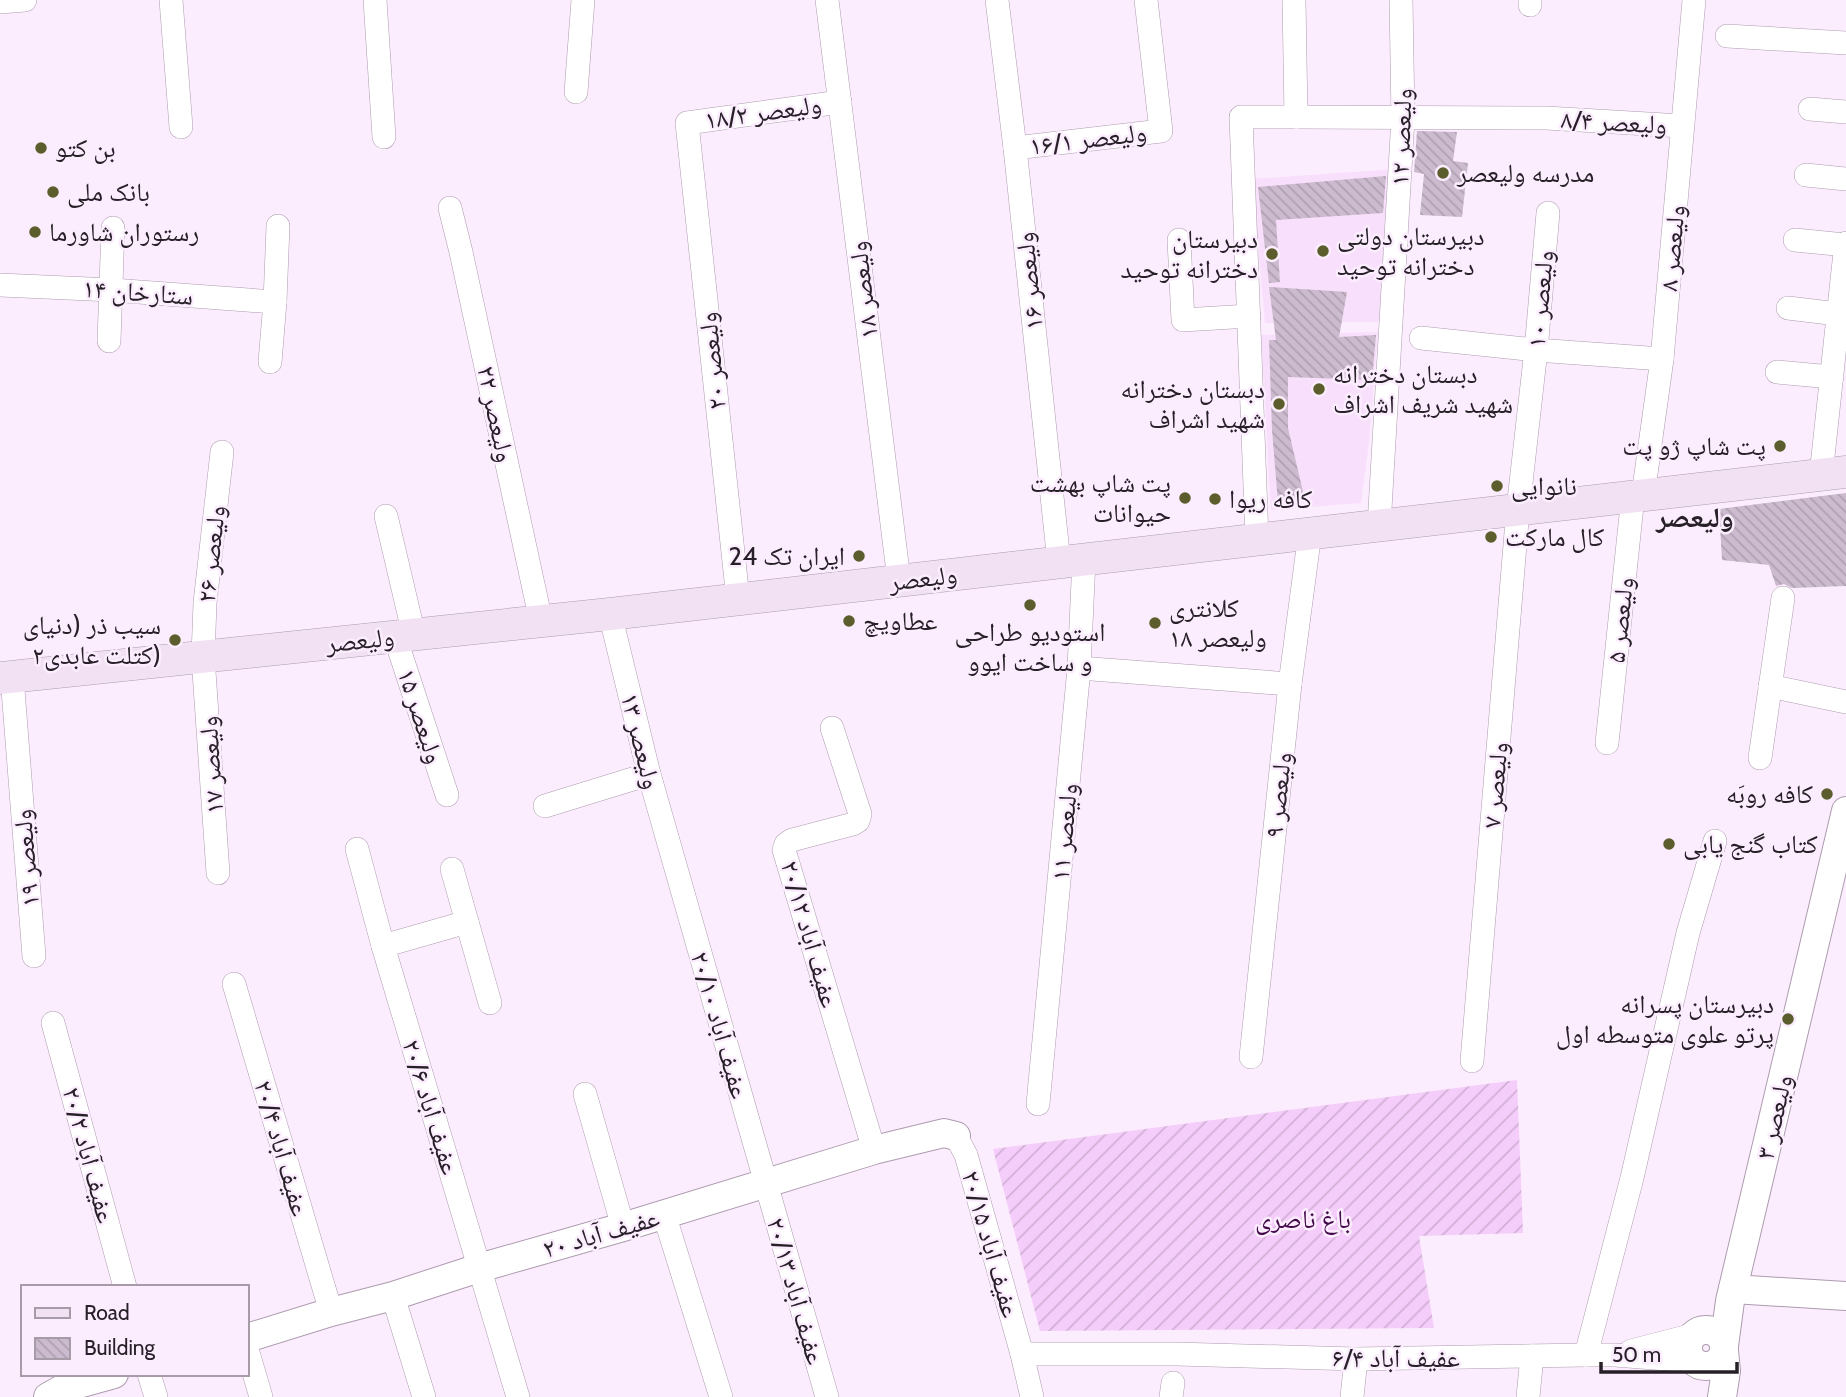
<svg xmlns="http://www.w3.org/2000/svg" width="1846" height="1397" font-family="Cabin,'Noto Naskh Arabic',sans-serif">
<defs>
<pattern id="garden-furrows" width="10" height="10" patternUnits="userSpaceOnUse" patternTransform="scale(1.75)"><rect width="10" height="10" fill="#f5cdfa"/><path d="M-1 1l2-2M0 10L10 0M9 11l2-2" fill="none" stroke="#d2b0d6"/></pattern>
<pattern id="building-back-hatch" width="6" height="6" patternUnits="userSpaceOnUse" patternTransform="scale(1.75)"><rect width="6" height="6" fill="#ccbace"/><path d="M-1 5l2 2M0 0l6 6M5-1l2 2" fill="none" stroke="#afa0b1"/></pattern>
</defs>
<rect width="100%" height="100%" fill="#fcedfe"/>
<!-- built -->
<g fill="#f8dffb">
<polygon points="1396,169 1381,322 1265,323 1252,179"/>
<polygon points="1378,332 1369,443 1361,503 1271,510 1261,335"/>
</g>
<!-- garden -->
<polygon fill="url(#garden-furrows)" points="1517,1080 1523,1233 1419,1236 1434,1328 1040,1331 993,1149"/>
<!-- building -->
<g fill="url(#building-back-hatch)">
<polygon points="1417,131 1457,132 1453,161 1468,163 1462,217 1420,215 1424,174 1414,172"/>
<polygon points="1386,176 1383,213 1276,220 1280,282 1269,283 1258,187"/>
<polygon points="1269,287 1347,292 1339,337 1376,335 1372,380 1288,377 1288,428 1304,496 1278,502 1272,430 1269,340 1276,340"/>
<polygon points="1846,493 1846,586 1792,588 1784,584 1776,586 1769,565 1722,560 1719,509"/>
</g>
<g fill="none" stroke-linecap="round" stroke-linejoin="round">
<defs>
<g id="minor">
<polyline points="171,0 181,127"/>
<polyline points="375,0 384,137"/>
<polyline points="827,0 899,580"/>
<polyline points="997,0 1015,148 1059,562"/>
<polyline points="0,2 25,0"/>
<polyline points="1530,5 1530,0"/>
<polyline points="1727,36 1846,43"/>
<polyline points="576,92 583,0"/>
<polyline points="1810,109 1846,112"/>
<polyline points="1296,117 1546,118 1682,126"/>
<polyline points="1015,148 1161,131 1146,0"/>
<polyline points="1806,175 1846,179"/>
<polyline points="450,208 461,252 541,621"/>
<polyline points="1179,240 1183,320 1249,316"/>
<polyline points="1795,240 1846,245"/>
<polyline points="0,285 112,290 275,302"/>
<polyline points="1788,308 1838,314"/>
<polyline points="1421,338 1536,350 1662,359"/>
<polyline points="109,341 113,228"/>
<polyline points="270,362 275,302 278,226"/>
<polyline points="1777,372 1832,377"/>
<polyline points="1821,475 1846,243"/>
<polyline points="1643,495 1662,359 1694,0"/>
<polyline points="386,516 414,635"/>
<polyline points="1379,526 1403,118 1401,0"/>
<polyline points="1257,539 1241,117 1296,117 1294,0"/>
<polyline points="738,599 687,123 840,102"/>
<polyline points="610,614 649,774 827,1397"/>
<polyline points="395,637 447,795"/>
<polyline points="1079,668 1290,684"/>
<polyline points="12,677 34,956"/>
<polyline points="1770,686 1846,702"/>
<polyline points="832,728 860,814 858,821 853,824 792,840 786,844 784,850 874,1150"/>
<polyline points="1607,743 1633,496"/>
<polyline points="1760,758 1783,598"/>
<polyline points="545,806 649,774"/>
<polyline points="357,849 383,946 518,1397"/>
<polyline points="452,869 490,1003"/>
<polyline points="218,873 203,657 205,603 222,452"/>
<polyline points="383,946 467,922"/>
<polyline points="234,984 331,1312"/>
<polyline points="53,1023 125,1287"/>
<polyline points="1251,1057 1290,684 1310,533"/>
<polyline points="1472,1061 1518,509 1536,350 1548,213"/>
<polyline points="585,1094 623,1227"/>
<polyline points="1038,1104 1079,668 1084,559"/>
<polyline points="956,1136 966,1155 1022,1354 1032,1397"/>
<polyline points="664,1214 721,1397"/>
<polyline points="393,1296 424,1397"/>
<polyline points="247,1349 261,1397"/>
<polyline points="1631,1351 1693,1335"/>
<polyline points="1022,1354 1176,1354 1356,1359 1586,1355 1615,1355 1693,1361"/>
<polyline points="1586,1355 1632,1178 1688,933 1715,841"/>
<polyline points="149,1374 156,1397"/>
<polyline points="1171,1397 1173,1383"/>
<polyline points="1352,1397 1356,1359"/>
<polyline points="1528,1397 1532,1356"/>
</g>
<g id="tertiary">
<polyline points="1733,1289 1846,1296"/>
<circle cx="1706" cy="1348" r="18"/>
<polyline points="247,1338 331,1312 393,1296 479,1268 623,1227 874,1150 944,1133 956,1136"/>
<polyline points="1724,1346 1730,1301 1846,811"/>
<polyline points="48,1397 64,1388 114,1374"/>
<polyline points="1722,1397 1726,1371 1724,1351"/>
</g>
<polyline id="secondary" points="0,678 610,614 1846,472"/>
</defs>
<!-- minor casing -->
<use href="#minor" stroke="#ad9baf" stroke-width="24"/>
<!-- tertiary casing -->
<use href="#tertiary" stroke="#ad9baf" stroke-width="30"/>
<!-- secondary casing -->
<use href="#secondary" stroke="#ad9baf" stroke-width="33"/>
<!-- minor -->
<use href="#minor" stroke="#fff" stroke-width="23"/>
<!-- tertiary -->
<use href="#tertiary" stroke="#fff" stroke-width="28"/>
<!-- secondary -->
<use href="#secondary" stroke="#f1e1f3" stroke-width="32"/>
</g>
<!-- markers -->
<g fill="#5b5e2c" stroke="#fcedfe" stroke-width="2.5">
<circle cx="41" cy="148" r="7"/>
<circle cx="1443" cy="173" r="7"/>
<circle cx="53" cy="192" r="7"/>
<circle cx="35" cy="232" r="7"/>
<circle cx="1323" cy="251" r="7"/>
<circle cx="1272" cy="254" r="7"/>
<circle cx="1319" cy="389" r="7"/>
<circle cx="1279" cy="404" r="7"/>
<circle cx="1780" cy="446" r="7"/>
<circle cx="1497" cy="486" r="7"/>
<circle cx="1185" cy="498" r="7"/>
<circle cx="1215" cy="499" r="7"/>
<circle cx="1491" cy="537" r="7"/>
<circle cx="859" cy="556" r="7"/>
<circle cx="1030" cy="605" r="7"/>
<circle cx="849" cy="621" r="7"/>
<circle cx="1155" cy="623" r="7"/>
<circle cx="175" cy="640" r="7"/>
<circle cx="1827" cy="794" r="7"/>
<circle cx="1669" cy="844" r="7"/>
<circle cx="1788" cy="1019" r="7"/>
</g>
<g text-anchor="middle" dominant-baseline="central" stroke-width="5" stroke-linejoin="round" paint-order="stroke">
<!-- street labels -->
<g font-size="26" fill="#272028" stroke="#fcedfe">
<text transform="translate(763 112) rotate(-8)">۱۸/۲ ولیعصر</text>
<text transform="translate(1614 122) rotate(3)">۸/۴ ولیعصر</text>
<text transform="translate(1401 137) rotate(-88)">۱۲ ولیعصر</text>
<text transform="translate(1088 139) rotate(-7)">۱۶/۱ ولیعصر</text>
<text transform="translate(1672 248) rotate(-85)">۸ ولیعصر</text>
<text transform="translate(1029 281) rotate(-96)">۱۶ ولیعصر</text>
<text transform="translate(863 290) rotate(-97)">۱۸ ولیعصر</text>
<text transform="translate(138 292) rotate(4)">۱۴ ستارخان</text>
<text transform="translate(1540 299) rotate(-85)">۱۰ ولیعصر</text>
<text transform="translate(712 361) rotate(-96)">۲۰ ولیعصر</text>
<text transform="translate(496 414) rotate(78)">۲۲ ولیعصر</text>
<text transform="translate(211 554) rotate(-84)">۲۶ ولیعصر</text>
<text transform="translate(923 578) rotate(-7)">ولیعصر</text>
<text transform="translate(1620 620) rotate(-84)">۵ ولیعصر</text>
<text transform="translate(360 640) rotate(-6)">ولیعصر</text>
<text transform="translate(421 716) rotate(72)">۱۵ ولیعصر</text>
<text transform="translate(641 741) rotate(76)">۱۳ ولیعصر</text>
<text transform="translate(211 765) rotate(-94)">۱۷ ولیعصر</text>
<text transform="translate(1495 785) rotate(-85)">۷ ولیعصر</text>
<text transform="translate(1278 795) rotate(-84)">۹ ولیعصر</text>
<text transform="translate(1064 832) rotate(-85)">۱۱ ولیعصر</text>
<text transform="translate(26 858) rotate(-95)">۱۹ ولیعصر</text>
<text transform="translate(810 934) rotate(74)">عفیف آباد ۲۰/۱۲</text>
<text transform="translate(720 1025) rotate(74)">عفیف آباد ۲۰/۱۰</text>
<text transform="translate(431 1107) rotate(73)">عفیف آباد ۲۰/۶</text>
<text transform="translate(1774 1117) rotate(-77)">۳ ولیعصر</text>
<text transform="translate(282 1148) rotate(74)">عفیف آباد ۲۰/۴</text>
<text transform="translate(89 1155) rotate(75)">عفیف آباد ۲۰/۲</text>
<text transform="translate(601 1233) rotate(-16)">عفیف آباد ۲۰</text>
<text transform="translate(991 1244) rotate(74)">عفیف آباد ۲۰/۱۵</text>
<text transform="translate(796 1291) rotate(74)">عفیف آباد ۲۰/۱۳</text>
<text x="1396" y="1358">عفیف آباد ۶/۴</text>
</g>
<!-- poi labels -->
<g font-size="26" fill="#272028" stroke="#fcedfe" text-anchor="start">
<text x="55" y="148">بن کتو</text>
<text x="1457" y="173">مدرسه ولیعصر</text>
<text x="67" y="192">بانک ملی</text>
<text x="49" y="232">رستوران شاورما</text>
<text x="1337" y="236">دبیرستان دولتی<tspan x="1337" dy="30">دخترانه توحید</tspan></text>
<text x="1258" y="239" text-anchor="end">دبیرستان<tspan x="1258" dy="30">دخترانه توحید</tspan></text>
<text x="1333" y="374">دبستان دخترانه<tspan x="1333" dy="30">شهید شریف اشراف</tspan></text>
<text x="1265" y="389" text-anchor="end">دبستان دخترانه<tspan x="1265" dy="30">شهید اشراف</tspan></text>
<text x="1766" y="446" text-anchor="end">پت شاپ ژو پت</text>
<text x="1171" y="483" text-anchor="end">پت شاپ بهشت<tspan x="1171" dy="30">حیوانات</tspan></text>
<text x="1511" y="486">نانوایی</text>
<text x="1229" y="499">کافه ریوا</text>
<text x="1505" y="537">کال مارکت</text>
<text x="845" y="556" text-anchor="end">ایران تک 24</text>
<text x="1169" y="608">کلانتری<tspan x="1169" dy="30">۱۸ ولیعصر</tspan></text>
<text x="863" y="621">عطاویچ</text>
<text x="161" y="625" text-anchor="end">سیب ذر (دنیای<tspan x="161" dy="30">کتلت عابدی۲)</tspan></text>
<text x="1030" y="632" text-anchor="middle">استودیو طراحی<tspan x="1030" dy="30">و ساخت ایوو</tspan></text>
<text x="1813" y="794" text-anchor="end">کافه روبَه</text>
<text x="1683" y="844">کتاب گنج یابی</text>
<text x="1774" y="1004" text-anchor="end">دبیرستان پسرانه<tspan x="1774" dy="30">پرتو علوی متوسطه اول</tspan></text>
</g>
<!-- park labels -->
<g font-size="26" fill="#430a4b" stroke="#fcedfe">
<text x="1303" y="1219">باغ ناصری</text>
</g>
<!-- neighbourhood labels -->
<g font-size="28" font-weight="bold" fill="#272028" stroke="#fcedfe">
<text x="1695" y="517">ولیعصر</text>
</g>
</g>
<!-- legend -->
<rect x="21" y="1285" width="228" height="91" fill="#fcedfe" stroke="#a79ba8" stroke-width="2"/>
<rect x="35" y="1308" width="35" height="10" fill="#f1e1f3" stroke="#a79ba8" stroke-width="2"/>
<text x="84" y="1320" font-size="21" fill="#272028">Road</text>
<rect x="35" y="1338" width="35" height="21" fill="url(#building-back-hatch)" stroke="#a79ba8" stroke-width="2"/>
<text x="84" y="1355" font-size="21" fill="#272028">Building</text>
<!-- scale -->
<path d="M1601 1362v10h136v-10" fill="none" stroke="#272028" stroke-width="3.5"/>
<text x="1612" y="1362" font-size="21" fill="#272028" stroke="#fcedfe" stroke-width="5" paint-order="stroke">50 m</text>
</svg>
